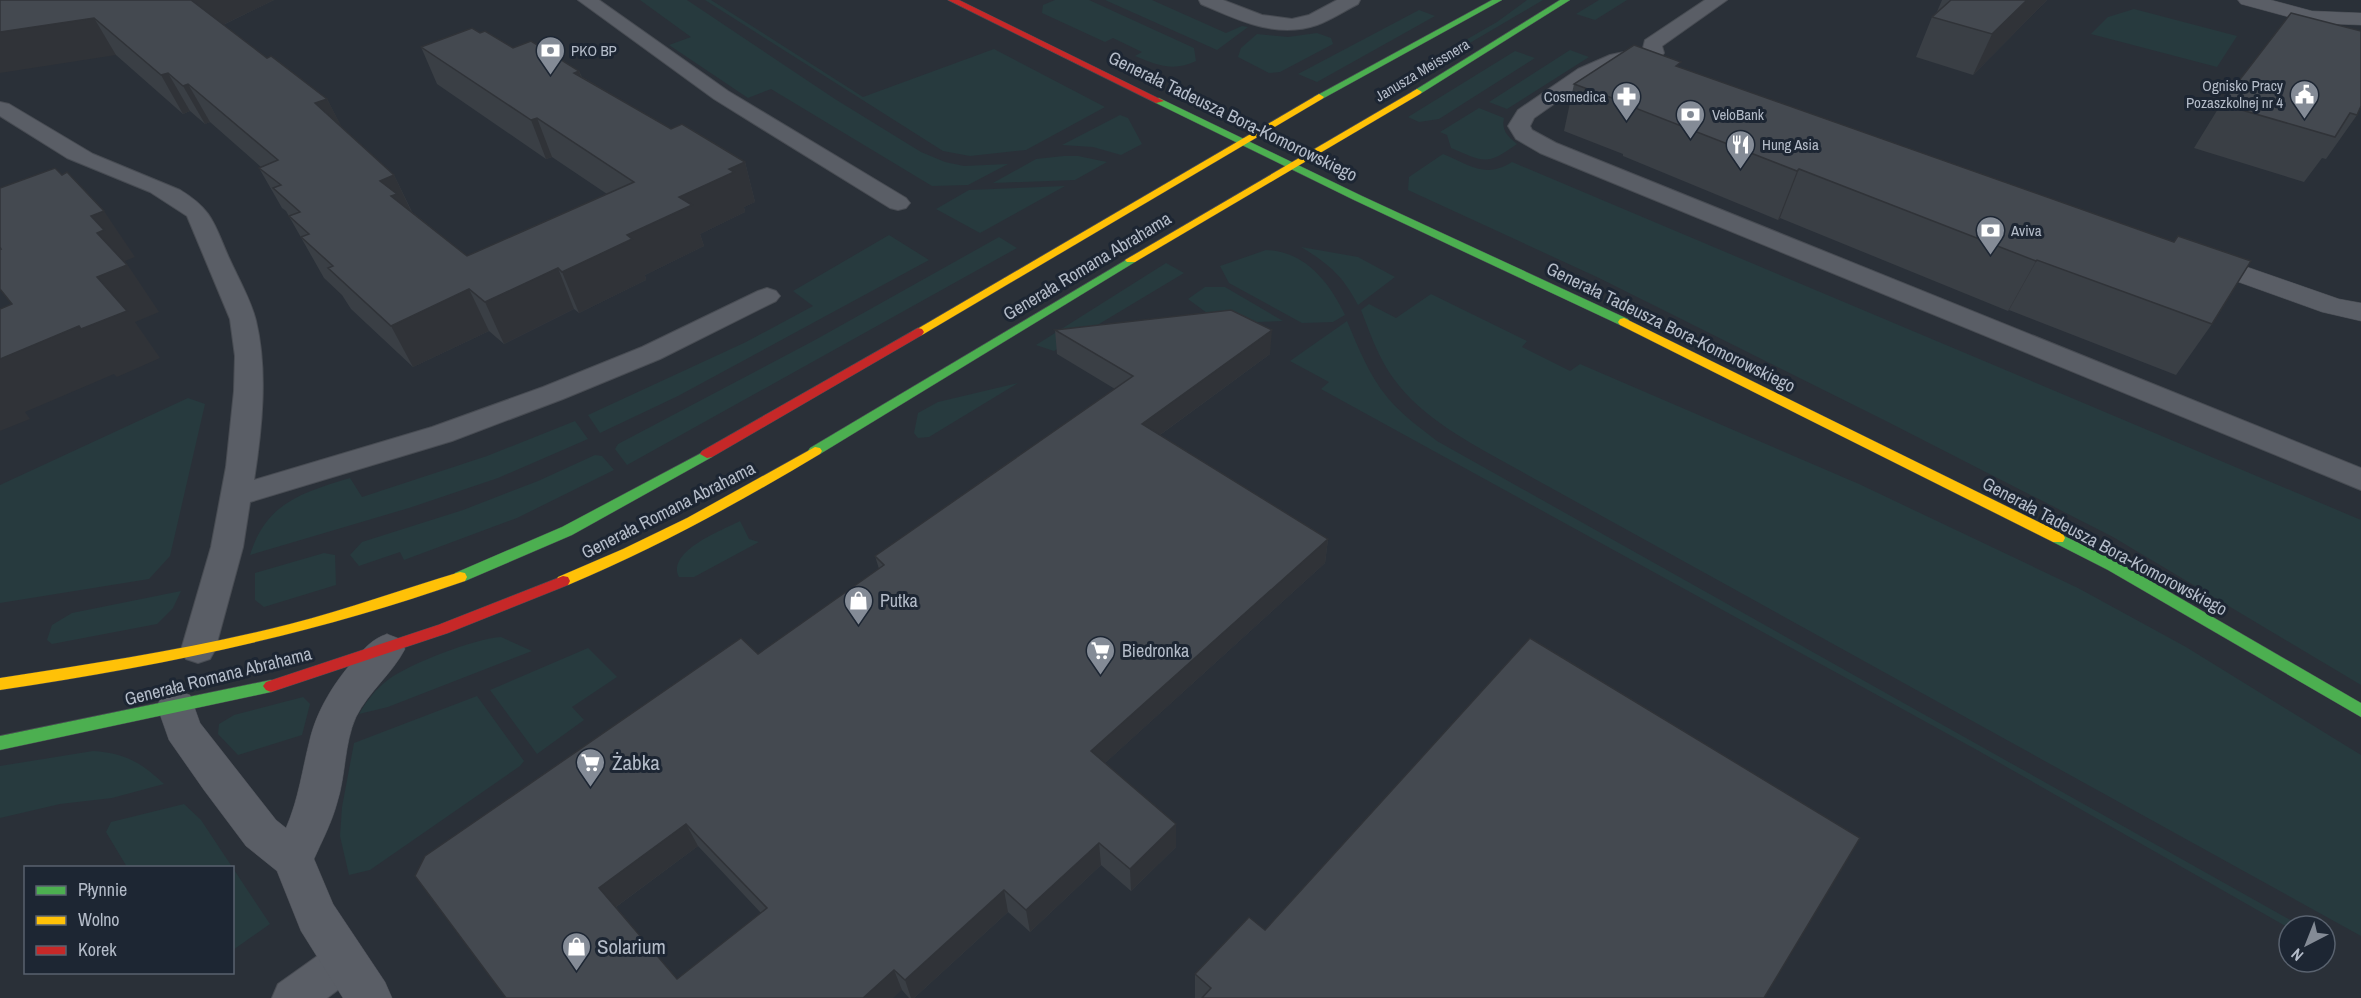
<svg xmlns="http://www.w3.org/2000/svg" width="2361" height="998" font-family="'Archivo Narrow',sans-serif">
<rect width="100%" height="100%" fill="#2a3038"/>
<!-- green -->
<g fill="#273a3e">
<polygon points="640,0 687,0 835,99 921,152 945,162 964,166 1008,164 968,185 932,186 771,89 748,98 669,45 691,37"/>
<polygon points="705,0 711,0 863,97 994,49 1105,107 1026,150 970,156 943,151"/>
<path d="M1055,0H1089L1194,48L1196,61C1174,72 1156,65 1135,56L1142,52L1113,38L1105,42L1042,13L1043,5Z"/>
<polygon points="1105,0 1152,0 1226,33 1242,26 1248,27 1217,50"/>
<polygon points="1527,0 1543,0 1417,74 1410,72 1497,22"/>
<polygon points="1599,0 1627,0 1595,20 1576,14"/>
<polygon points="2134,9 2237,36 2217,67 2091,34 2108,17"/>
<polygon points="1419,10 1435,16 1317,82 1298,74"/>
<polygon points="1317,33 1331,38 1333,44 1280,72 1269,73 1238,57 1241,48 1257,34 1288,37"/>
<polygon points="1570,50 1589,57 1507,109 1489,102"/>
<polygon points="1515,51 1535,58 1439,119 1419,122 1408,117"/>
<path d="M1479,108L1504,118C1501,130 1508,137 1517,144C1486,166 1485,162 1451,148L1447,135L1440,132Z"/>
<polygon points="1120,115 1128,118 1142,144 1121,155 1093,147 1062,145"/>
<path d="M1443,154C1470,165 1485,179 1512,162L2361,520V685L2113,537L1886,421L1599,278L1408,190L1409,177Z"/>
<polygon points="1064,156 1078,156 1107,162 1075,180 993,183 1036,159"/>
<polygon points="1065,186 980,233 936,209 969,190"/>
<polygon points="889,235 929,260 678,396 600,433 588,415 746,342 813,306 793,291"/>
<polygon points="999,237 1017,248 627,465 615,449 618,444 815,340"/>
<path d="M1301,247L1358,257L1395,277L1358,305C1343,276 1329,264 1301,247Z"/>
<path d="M1266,250C1305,251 1329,282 1345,315L1333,322L1302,323L1229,283L1220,266Z"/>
<polygon points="1166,263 1184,273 1054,351 1036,345"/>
<polygon points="1205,287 1225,287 1283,321 1227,323 1211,316 1188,299"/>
<path d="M1431,294L1527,341L1522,347L1570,371L1580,364L1859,484L2078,588L2186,647L2361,755V936L1488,453C1444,428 1401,401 1379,354C1372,340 1367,325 1361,310L1369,304L1396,318Z"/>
<path d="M1347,321C1358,347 1369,375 1387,397C1401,414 1419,427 1437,441L2301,926H2289V928L1977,750L1321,389L1329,382L1290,361Z"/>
<polygon points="1018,383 929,437 918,438 914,433 918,413 938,402"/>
<polygon points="188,398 205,404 170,556 149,579 0,603 0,485"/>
<path d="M575,421L588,439L498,478L409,508L250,555C266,503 301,493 350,478L362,497L487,456Z"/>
<polygon points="595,455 602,456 614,470 517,518 404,560 400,552 359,566 350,555 362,542 463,510 538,481"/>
<path d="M740,521L749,539L759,542L694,577H679C666,551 723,530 740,521Z"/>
<polygon points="324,553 335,555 336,585 264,607 255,600 255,573"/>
<polygon points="181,591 173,608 157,624 52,644 47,640 52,625 72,613"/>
<path d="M501,637L532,651L388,707L359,714C367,700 376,689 389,679C409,664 476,638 501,637Z"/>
<polygon points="588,648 617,677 572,707 584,720 537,754 490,690"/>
<polygon points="477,696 524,761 520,766 370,870 349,875 340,836 342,807 354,743"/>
<polygon points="303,697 310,704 302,735 238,755 218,734 219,724 234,715"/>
<path d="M93,751C124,753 141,762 164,784L112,798L60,804L0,818V766Z"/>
<polygon points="184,804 201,820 270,924 233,950 232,868 127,867 106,832 111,822"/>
</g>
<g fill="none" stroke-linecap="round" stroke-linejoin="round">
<defs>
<g id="lane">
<polygon points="578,0 599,0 728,91 906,198 910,203 906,208 898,210 890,208 714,99"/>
<path d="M1199,0H1223L1262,15L1292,19L1309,15L1337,0H1360L1358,4C1344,11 1331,20 1317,25C1276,39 1238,20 1201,4Z"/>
<polygon points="1705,0 1727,0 1662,46 1664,53 1661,57 1635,61 1608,70 1578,87 1534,118 1530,126 1532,130 1556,143 2361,468 2361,490 1540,153 1516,139 1508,126 1518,110 1578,69 1610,55 1643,48 1645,40"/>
<path d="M0,102L9,104L93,154L180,190C213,210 214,224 229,258C238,278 251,300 256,321C268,371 262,429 254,480L432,427L543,387L642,347L758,291L767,288L776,291L780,296L776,301L660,359L563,399L452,441L250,502L243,547L215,650L210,659L198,663L186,659L181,650L211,547L226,467L234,391L235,356L230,319L187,216L150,192L67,158L0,116Z"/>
<polygon points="344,942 358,947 364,961 358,975 327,998 272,998 278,984 330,947"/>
</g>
<g id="street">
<polygon points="2238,0 2271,0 2312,11 2361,13 2361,25 2311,23 2241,4"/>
<polygon points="2201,251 2339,299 2361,303 2361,321 2322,312 2191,265 2188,259 2191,253"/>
<path d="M387,634L400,639L405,649C392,674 369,691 356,717C344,744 346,775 337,803C332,822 322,841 314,859L333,904L385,982L392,998H343L301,931L277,871L246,846L204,790L169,740L157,706L162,695L176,690L190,695L200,723L276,820L286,828C299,798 302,770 310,739C317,710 335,681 355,659C365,648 372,639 387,634Z"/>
</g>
<g id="fast">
<polygon points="1492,0 1502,0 1322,99 1314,97"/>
<polygon points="1560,0 1570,0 1420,94 1412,92"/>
<polygon points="1159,98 1362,196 1628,319 1630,322 1628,325 1620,325 1354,200 1156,103 1154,101"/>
<polygon points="1131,257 1137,260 1135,262 820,454 810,454 808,451 810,448"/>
<polygon points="707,450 714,454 712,457 572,535 465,581 455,581 453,577 455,573 562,527"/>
<polygon points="2058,533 2118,562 2361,703 2361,717 2108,570 2053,542 2051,538 2053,534"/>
<polygon points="271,680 276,682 279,686 276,690 271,692 0,750 0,736"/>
</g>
<g id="slow">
<polygon points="1417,89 1422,92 1420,94 1135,262 1127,262 1125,260"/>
<polygon points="1319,94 1324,97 1322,99 922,335 918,336 912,332"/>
<polygon points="1624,318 2063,534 2065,538 2063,542 2053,542 1620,325 1618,322 1620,319"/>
<path d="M815,447L820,448L822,451L820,454C738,503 656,548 568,585H558L556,581L558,577L623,549L687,518Z"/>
<path d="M460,572L465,573L467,577L465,581C311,635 161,666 0,690V678C97,663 195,648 290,624C348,609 403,589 460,572Z"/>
</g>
<g id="jam">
<polygon points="948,0 959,0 1164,101 1156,103"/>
<polygon points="918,328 922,329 924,332 922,335 712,457 707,458 700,454 702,451"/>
<polygon points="563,576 568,577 570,581 568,585 448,633 271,692 266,690 263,686 266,682 438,625"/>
</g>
</defs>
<!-- lane casing -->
<use href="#lane" stroke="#484c53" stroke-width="2"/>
<!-- street casing -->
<use href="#street" stroke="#484c53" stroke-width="1"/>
<!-- fast casing -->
<use href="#fast" stroke="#484c53" stroke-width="1"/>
<!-- slow casing -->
<use href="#slow" stroke="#484c53" stroke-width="1"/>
<!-- jam casing -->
<use href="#jam" stroke="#484c53" stroke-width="1"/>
<!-- lane -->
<use href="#lane" fill="#5a5e66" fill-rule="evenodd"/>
<!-- street -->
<use href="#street" fill="#5a5e66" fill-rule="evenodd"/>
<!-- fast -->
<use href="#fast" fill="#4caf50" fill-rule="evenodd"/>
<!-- slow -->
<use href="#slow" fill="#ffc107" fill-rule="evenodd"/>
<!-- jam -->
<use href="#jam" fill="#c62828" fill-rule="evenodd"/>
</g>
<!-- wall -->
<g fill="#3a3f45" fill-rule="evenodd">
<polygon points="0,0 274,0 223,25 267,58 327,99 342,128 394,175 412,212 467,256 607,194 552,157 546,159 437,84 421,47 480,33 513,48 579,71 582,77 671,129 745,162 755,202 744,207 745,212 700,234 704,246 645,275 646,280 579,313 574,309 504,344 489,331 413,367 351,309 342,295 324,278 286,211 282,208 259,168 261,167 210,122 205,124 190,111 183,114 116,55"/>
<polygon points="1942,0 2047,0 1973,75 1916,57 1932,17 1936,14"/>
<polygon points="2291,13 2357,115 2326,159 2322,158 2304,182 2194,148 2221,104"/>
<polygon points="1679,67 2212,324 2176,375 2009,310 2008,311 1780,218 1778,220 1623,156 1623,154 1564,131 1574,84"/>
<path d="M1055,330L1270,354L1160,435L1328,539L1325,563L1105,763L1176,847L1131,891L1101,865L1030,932L1008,912L914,998H909L902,990L506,998L758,654L879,569L875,556L1115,389L1057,354ZM698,846L761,913L677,979L616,907Z"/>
<polygon points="1265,930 1764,998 1195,998 1195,974"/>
</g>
<!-- shaded-wall -->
<g fill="#303338">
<polygon points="188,0 274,0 206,33"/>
<polygon points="2027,0 2047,0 1973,75 1992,34"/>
<polygon points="94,18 116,55 0,73 0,32"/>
<polygon points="579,71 593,109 574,73"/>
<polygon points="168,73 190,111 183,114 161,75"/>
<polygon points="188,84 210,122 205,124 183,86"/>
<polygon points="327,99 347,137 315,103"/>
<polygon points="537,118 552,157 546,159 531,120"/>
<polygon points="745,162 755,202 744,207 745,212 700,234 704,246 645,275 646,280 579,313 562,272 679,197 729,169"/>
<polygon points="1799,169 1780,218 1778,220 1797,171"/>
<polygon points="394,175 413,215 400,221 380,181"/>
<polygon points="104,211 135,257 125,261 159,312 135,322 160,358 117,377 114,374 25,412 30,419 0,431 0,359 97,233 91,216"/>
<polygon points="2037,260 2009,310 2008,311 2036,261"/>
<polygon points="558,268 574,309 504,344 485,302"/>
<polygon points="469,289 489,331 413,367 391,326"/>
<polygon points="1272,330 1270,354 1142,448 1142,424"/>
<polygon points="1328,539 1325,563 1093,774 1091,751"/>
<polygon points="686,824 698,846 613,909 599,888"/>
<polygon points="1176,824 1176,847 1131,891 1130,869"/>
<polygon points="1099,843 1101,865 1030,932 1026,910"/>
<polygon points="1004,890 1008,912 914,998 911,998 905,980"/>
<polygon points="894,970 902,990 893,998 863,998"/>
</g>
<!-- building -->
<g fill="#444950" stroke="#303338" stroke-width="1.5" fill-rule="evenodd">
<polygon points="0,0 191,0 267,58 271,56 327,99 315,103 394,175 380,181 397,194 391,196 467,256 634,182 537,118 531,120 421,47 472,28 480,33 485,31 513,48 531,41 579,71 574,73 671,129 682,124 745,162 729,169 734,172 679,197 692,205 627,235 632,239 562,272 558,268 485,302 469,289 391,326 328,268 333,266 301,237 309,234 289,216 300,212 273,188 281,185 259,168 278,160 188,84 183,86 168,73 161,75 94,18 0,32"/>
<polygon points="1951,0 2027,0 1992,34 1932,17"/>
<polygon points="2291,13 2361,31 2361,106 2357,115 2350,113 2335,137 2221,104"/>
<polygon points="1634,45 1681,62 1676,66 2174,242 2178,236 2251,261 2212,324 2037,260 2036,261 1799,169 1797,171 1635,108 1637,107 1574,84"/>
<polygon points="55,168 62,175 67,172 104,211 91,216 104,230 97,233 127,265 97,277 127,311 81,329 79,326 0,359 0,309 12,304 0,289 0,249 1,249 0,247 0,188"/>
<path d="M1231,310L1272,330L1142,424L1328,539L1091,751L1176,824L1130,869L1099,843L1026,910L1004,890L905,980L894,970L863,998H506L415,876L425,856L741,638L758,654L884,565L875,556L1133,376L1055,330ZM686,824L767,908L677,979L599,888Z"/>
<polygon points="1530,638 1860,838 1764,998 1202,998 1211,988 1195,974 1249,917 1265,930"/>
</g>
<!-- icons -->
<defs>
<symbol id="bank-pin" viewBox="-11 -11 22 30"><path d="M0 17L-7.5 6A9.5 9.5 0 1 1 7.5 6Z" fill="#848b96" stroke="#1d2633"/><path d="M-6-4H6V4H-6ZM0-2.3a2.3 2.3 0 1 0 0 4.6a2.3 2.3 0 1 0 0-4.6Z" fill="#fff"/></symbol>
<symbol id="civic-pin" viewBox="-11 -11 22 30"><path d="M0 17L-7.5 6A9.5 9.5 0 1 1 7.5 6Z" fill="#848b96" stroke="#1d2633"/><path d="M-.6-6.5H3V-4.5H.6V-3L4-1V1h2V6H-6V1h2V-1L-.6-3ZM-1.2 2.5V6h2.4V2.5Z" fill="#fff"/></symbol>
<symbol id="pharmacy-pin" viewBox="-11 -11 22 30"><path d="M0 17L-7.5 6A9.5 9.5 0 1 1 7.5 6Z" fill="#848b96" stroke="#1d2633"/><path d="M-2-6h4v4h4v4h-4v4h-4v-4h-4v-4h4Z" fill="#fff"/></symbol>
<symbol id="restaurant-pin" viewBox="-11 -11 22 30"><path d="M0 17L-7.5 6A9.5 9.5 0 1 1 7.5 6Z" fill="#848b96" stroke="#1d2633"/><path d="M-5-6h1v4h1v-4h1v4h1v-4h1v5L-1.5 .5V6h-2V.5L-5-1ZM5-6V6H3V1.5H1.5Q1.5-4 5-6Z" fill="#fff"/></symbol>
<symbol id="shop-pin" viewBox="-11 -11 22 30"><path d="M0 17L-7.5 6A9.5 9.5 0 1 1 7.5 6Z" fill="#848b96" stroke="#1d2633"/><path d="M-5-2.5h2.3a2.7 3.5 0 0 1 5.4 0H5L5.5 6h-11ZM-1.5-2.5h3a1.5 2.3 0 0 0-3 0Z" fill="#fff"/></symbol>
<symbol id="supermarket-pin" viewBox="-11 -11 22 30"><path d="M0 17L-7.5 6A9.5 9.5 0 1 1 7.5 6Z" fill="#848b96" stroke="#1d2633"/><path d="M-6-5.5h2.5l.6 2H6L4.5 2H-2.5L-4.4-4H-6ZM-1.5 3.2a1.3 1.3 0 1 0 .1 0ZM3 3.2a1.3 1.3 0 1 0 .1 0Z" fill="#fff"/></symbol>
</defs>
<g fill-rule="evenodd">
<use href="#bank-pin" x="534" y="34" width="33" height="45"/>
<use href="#civic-pin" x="2288" y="78" width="33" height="45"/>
<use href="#pharmacy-pin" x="1610" y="80" width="33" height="45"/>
<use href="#bank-pin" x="1674" y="98" width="33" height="45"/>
<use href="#restaurant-pin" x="1724" y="128" width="33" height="45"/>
<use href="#bank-pin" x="1974" y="214" width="33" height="45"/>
<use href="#shop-pin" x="842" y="584" width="33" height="45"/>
<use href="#supermarket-pin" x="1084" y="634" width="33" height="45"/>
<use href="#supermarket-pin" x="574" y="746" width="33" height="45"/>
<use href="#shop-pin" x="560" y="930" width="33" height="45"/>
</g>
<g text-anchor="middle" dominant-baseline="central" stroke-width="6" stroke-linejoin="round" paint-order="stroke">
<!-- far-poi labels -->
<g font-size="15" fill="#b4bcc9" stroke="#1d2633" text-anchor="start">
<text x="571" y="50">PKO BP</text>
<text x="2283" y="85" text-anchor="end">Ognisko Pracy<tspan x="2283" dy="17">Pozaszkolnej nr 4</tspan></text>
<text x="1606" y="96" text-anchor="end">Cosmedica</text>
<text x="1712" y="114">VeloBank</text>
<text x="1762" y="144">Hung Asia</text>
<text x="2011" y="230">Aviva</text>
</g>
<!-- far-street labels -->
<g font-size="15" fill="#b4bcc9" stroke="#1d2633">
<text transform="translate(1422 70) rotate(-31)">Janusza Meissnera</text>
</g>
<!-- street labels -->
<g font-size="18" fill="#b4bcc9" stroke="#1d2633">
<text transform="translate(1233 116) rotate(26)">Generała Tadeusza Bora-Komorowskiego</text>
<text transform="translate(1087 266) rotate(-31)">Generała Romana Abrahama</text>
<text transform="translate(1671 327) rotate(26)">Generała Tadeusza Bora-Komorowskiego</text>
<text transform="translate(668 510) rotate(-27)">Generała Romana Abrahama</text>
<text transform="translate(2105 546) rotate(28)">Generała Tadeusza Bora-Komorowskiego</text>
<text transform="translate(218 676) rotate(-14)">Generała Romana Abrahama</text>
</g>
<!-- poi labels -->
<g font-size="18" fill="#b4bcc9" stroke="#1d2633" text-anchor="start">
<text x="880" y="600">Putka</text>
<text x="1122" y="650">Biedronka</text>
</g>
<!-- near-poi labels -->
<g font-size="21" fill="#b4bcc9" stroke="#1d2633" text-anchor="start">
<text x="612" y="762">Żabka</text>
<text x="597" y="946">Solarium</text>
</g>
</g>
<!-- legend -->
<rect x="24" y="866" width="210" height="108" fill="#1d2633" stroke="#59626f" stroke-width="1.5"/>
<rect x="36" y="886" width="30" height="9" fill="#4caf50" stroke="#59626f" stroke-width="1.5"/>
<text x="78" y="896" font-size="18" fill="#b4bcc9">Płynnie</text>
<rect x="36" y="916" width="30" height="9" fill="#ffc107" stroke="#59626f" stroke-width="1.5"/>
<text x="78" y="926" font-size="18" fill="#b4bcc9">Wolno</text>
<rect x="36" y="946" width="30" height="9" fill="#c62828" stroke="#59626f" stroke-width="1.5"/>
<text x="78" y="956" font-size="18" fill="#b4bcc9">Korek</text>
<!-- north arrow -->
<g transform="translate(2307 944) rotate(222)"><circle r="28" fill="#1d2633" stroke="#59626f" stroke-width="1.5"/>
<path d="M0-4.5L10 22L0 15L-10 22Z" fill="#848b96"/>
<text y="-9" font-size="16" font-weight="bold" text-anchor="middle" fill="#b4bcc9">N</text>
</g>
</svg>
